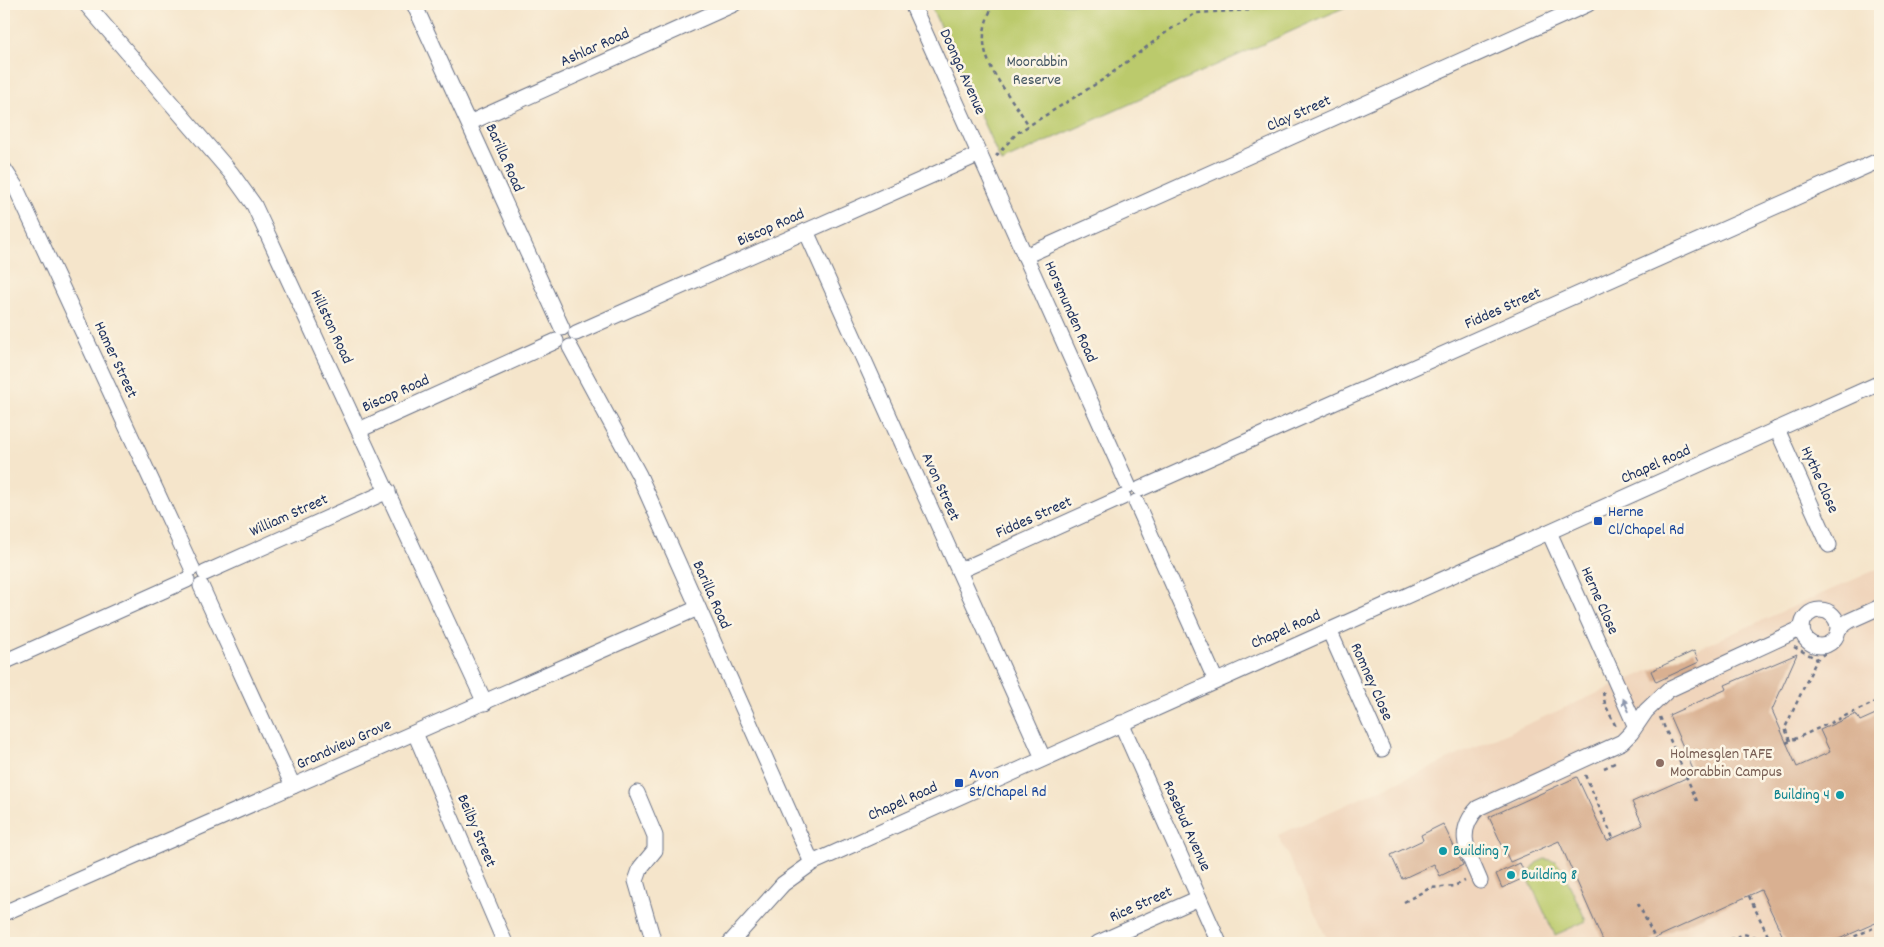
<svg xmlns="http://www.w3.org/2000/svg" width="1884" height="947" font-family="Dekko,sans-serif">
<rect width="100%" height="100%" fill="#fcf5e5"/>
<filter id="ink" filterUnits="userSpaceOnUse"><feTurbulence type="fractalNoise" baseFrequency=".02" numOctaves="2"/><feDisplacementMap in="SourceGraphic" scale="10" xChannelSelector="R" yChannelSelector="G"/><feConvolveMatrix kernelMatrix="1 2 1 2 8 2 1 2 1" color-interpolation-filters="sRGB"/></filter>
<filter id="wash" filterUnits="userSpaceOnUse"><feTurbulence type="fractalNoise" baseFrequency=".0096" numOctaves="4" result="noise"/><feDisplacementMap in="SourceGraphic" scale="20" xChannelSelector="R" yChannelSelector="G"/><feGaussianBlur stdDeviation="1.12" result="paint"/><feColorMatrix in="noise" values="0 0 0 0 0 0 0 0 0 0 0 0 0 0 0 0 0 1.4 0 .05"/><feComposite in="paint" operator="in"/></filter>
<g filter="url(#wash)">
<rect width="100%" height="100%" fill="#f5e5cb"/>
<!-- built -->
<polygon fill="#f0d5bc" points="1880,568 1880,938 1868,943 1329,943 1278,835"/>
<!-- green -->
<g fill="#bbca6c" stroke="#6b7c65">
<polygon points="930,4 1352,4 1001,162"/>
<polygon points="1545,859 1555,861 1562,868 1586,921 1555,935 1530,882 1530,872 1536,863"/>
</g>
<g id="blocks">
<!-- building -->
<g fill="#d9b091">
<polygon points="1694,651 1699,662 1656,682 1651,671"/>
<polygon points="1797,654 1772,710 1797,767 1830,752 1820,730 1856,714 1860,721 1880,712 1880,921 1830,943 1786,943 1761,890 1651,940 1652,943 1604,943 1559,841 1510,862 1489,817 1577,777 1607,841 1643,825 1632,802 1695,774 1669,715 1727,689 1725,685"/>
<polygon points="1443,824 1463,865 1440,876 1434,864 1402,879 1391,855 1423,840 1421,835"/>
<polygon points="1520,863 1526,877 1502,888 1496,874"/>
</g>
</g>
</g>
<g filter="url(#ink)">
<use href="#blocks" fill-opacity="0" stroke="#676f84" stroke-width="1"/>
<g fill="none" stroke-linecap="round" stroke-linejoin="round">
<defs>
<g id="minor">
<polyline points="86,4 231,173 254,205 485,703"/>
<polyline points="414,4 562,328"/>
<polyline points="912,4 1128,485"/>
<polyline points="469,123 734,4"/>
<polyline points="4,169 15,186 192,568"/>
<polyline points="806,231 1043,758"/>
<polyline points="1025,256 1588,4"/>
<polyline points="576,333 980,154"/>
<polyline points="570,347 639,475 812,863"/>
<polyline points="1777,429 1829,545"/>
<polyline points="359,430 556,341"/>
<polyline points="1140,489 1880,160"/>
<polyline points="1136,502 1216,681"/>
<polyline points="1549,532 1635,725"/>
<polyline points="959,571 1123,497"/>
<polyline points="205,573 388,491"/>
<polyline points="201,586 293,786"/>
<circle cx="1820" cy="628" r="18"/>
<polyline points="1839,628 1849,621 1880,607"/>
<polyline points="1329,630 1382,749"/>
<polyline points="4,662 187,580"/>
<polyline points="1121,723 1219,943"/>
<polyline points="415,733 505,943"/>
<polyline points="637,793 655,836 655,850 641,867 636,881 654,943"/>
<path d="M1480,881C1469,854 1454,833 1478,808L1622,742L1631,733L1646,711L1668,690L1802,628"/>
<polyline points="4,913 698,608"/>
<polyline points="730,943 783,884 812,863 1880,383"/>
<polyline points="1098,943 1199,898"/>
</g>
</defs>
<!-- minor casing -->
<use href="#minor" stroke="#676f84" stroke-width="17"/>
<!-- path -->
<g stroke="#676f84" stroke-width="2.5" stroke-dasharray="4 4" stroke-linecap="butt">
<path d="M994,4C965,54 1005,85 1029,126"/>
<polyline points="996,156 1017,133 1104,79 1168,31 1196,13 1252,10 1264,4"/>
<polyline points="1794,647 1817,659"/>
<polyline points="1603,692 1605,704 1616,727"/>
<polyline points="1660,717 1697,801"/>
<polyline points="1790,741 1785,728 1817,659 1840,642"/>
<polyline points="1786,743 1880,700"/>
<polyline points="1604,768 1617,762"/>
<polyline points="1585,775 1613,838"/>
<polyline points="1749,896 1770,940 1773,943"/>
<polyline points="1404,902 1430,888 1454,886 1465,881"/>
<polyline points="1638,903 1657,943"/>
<polyline points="1722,943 1743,934 1770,940"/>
<polyline points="1840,943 1880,925"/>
</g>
<!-- minor -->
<use href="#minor" stroke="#fff" stroke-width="15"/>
</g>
<!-- one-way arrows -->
<defs><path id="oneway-solid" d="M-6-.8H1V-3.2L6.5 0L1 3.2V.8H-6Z" transform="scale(1.25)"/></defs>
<use fill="#8d97ae" href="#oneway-solid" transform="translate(1626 705) rotate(-114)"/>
</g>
<!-- markers -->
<g fill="#1a4fb4" stroke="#fcf5e5" stroke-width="2">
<rect x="1593" y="516" width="10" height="10" rx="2.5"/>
<rect x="954" y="778" width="10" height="10" rx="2.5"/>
</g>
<circle fill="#8d6e63" stroke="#fcf5e5" stroke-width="2" cx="1660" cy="763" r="5"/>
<g fill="#0f9aa8" stroke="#fcf5e5" stroke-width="2">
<circle cx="1840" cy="795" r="5"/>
<circle cx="1443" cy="851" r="5"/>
<circle cx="1511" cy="875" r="5"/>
</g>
<g text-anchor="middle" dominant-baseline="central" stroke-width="5" stroke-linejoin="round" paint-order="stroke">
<!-- street labels -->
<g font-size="16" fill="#1b2f5e" stroke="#fcf5e5">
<text transform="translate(595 48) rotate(-24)">Ashlar Road</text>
<text transform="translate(962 72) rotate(66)">Doonga Avenue</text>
<text transform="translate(1299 114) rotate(-24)">Clay Street</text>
<text transform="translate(504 158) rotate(66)">Barilla Road</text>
<text transform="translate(771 228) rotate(-24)">Biscop Road</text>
<text transform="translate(1503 309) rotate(-24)">Fiddes Street</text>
<text transform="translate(1070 312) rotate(66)">Horsmunden Road</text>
<text transform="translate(331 327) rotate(65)">Hillston Road</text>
<text transform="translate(115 360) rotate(65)">Hamer Street</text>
<text transform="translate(396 394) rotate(-24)">Biscop Road</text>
<text transform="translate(1656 465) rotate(-24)">Chapel Road</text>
<text transform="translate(1819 480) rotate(66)">Hythe Close</text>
<text transform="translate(940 487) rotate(66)">Avon Street</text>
<text transform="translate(289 516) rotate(-24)">William Street</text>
<text transform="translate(1034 518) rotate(-24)">Fiddes Street</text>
<text transform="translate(711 595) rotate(66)">Barilla Road</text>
<text transform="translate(1599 601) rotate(66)">Herne Close</text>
<text transform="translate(1286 630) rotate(-24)">Chapel Road</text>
<text transform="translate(1371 682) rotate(66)">Romney Close</text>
<text transform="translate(344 745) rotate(-24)">Grandview Grove</text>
<text transform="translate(903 802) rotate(-24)">Chapel Road</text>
<text transform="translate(1186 826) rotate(66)">Rosebud Avenue</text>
<text transform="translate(476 831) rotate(67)">Beilby Street</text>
<text transform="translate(1141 905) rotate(-24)">Rice Street</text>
</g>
<!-- park labels -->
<g font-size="16" fill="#435662" stroke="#fcf5e5">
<text x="1037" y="62">Moorabbin<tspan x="1037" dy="18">Reserve</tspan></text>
</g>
<!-- transit labels -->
<g font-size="16" fill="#164399" stroke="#fcf5e5" text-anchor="start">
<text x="1608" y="512">Herne<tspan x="1608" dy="18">Cl/Chapel Rd</tspan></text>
<text x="969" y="774">Avon<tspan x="969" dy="18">St/Chapel Rd</tspan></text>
</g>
<!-- education labels -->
<g font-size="16" fill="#785e54" stroke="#fcf5e5" text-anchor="start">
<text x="1670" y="754">Holmesglen TAFE<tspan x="1670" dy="18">Moorabbin Campus</tspan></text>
</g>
<!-- culture labels -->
<g font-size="16" fill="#0d838f" stroke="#fcf5e5" text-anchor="start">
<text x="1830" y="795" text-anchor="end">Building 4</text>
<text x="1453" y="851">Building 7</text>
<text x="1521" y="875">Building 8</text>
</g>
</g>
<!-- margin -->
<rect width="1884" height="947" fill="none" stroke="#fcf5e5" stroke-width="20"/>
</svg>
